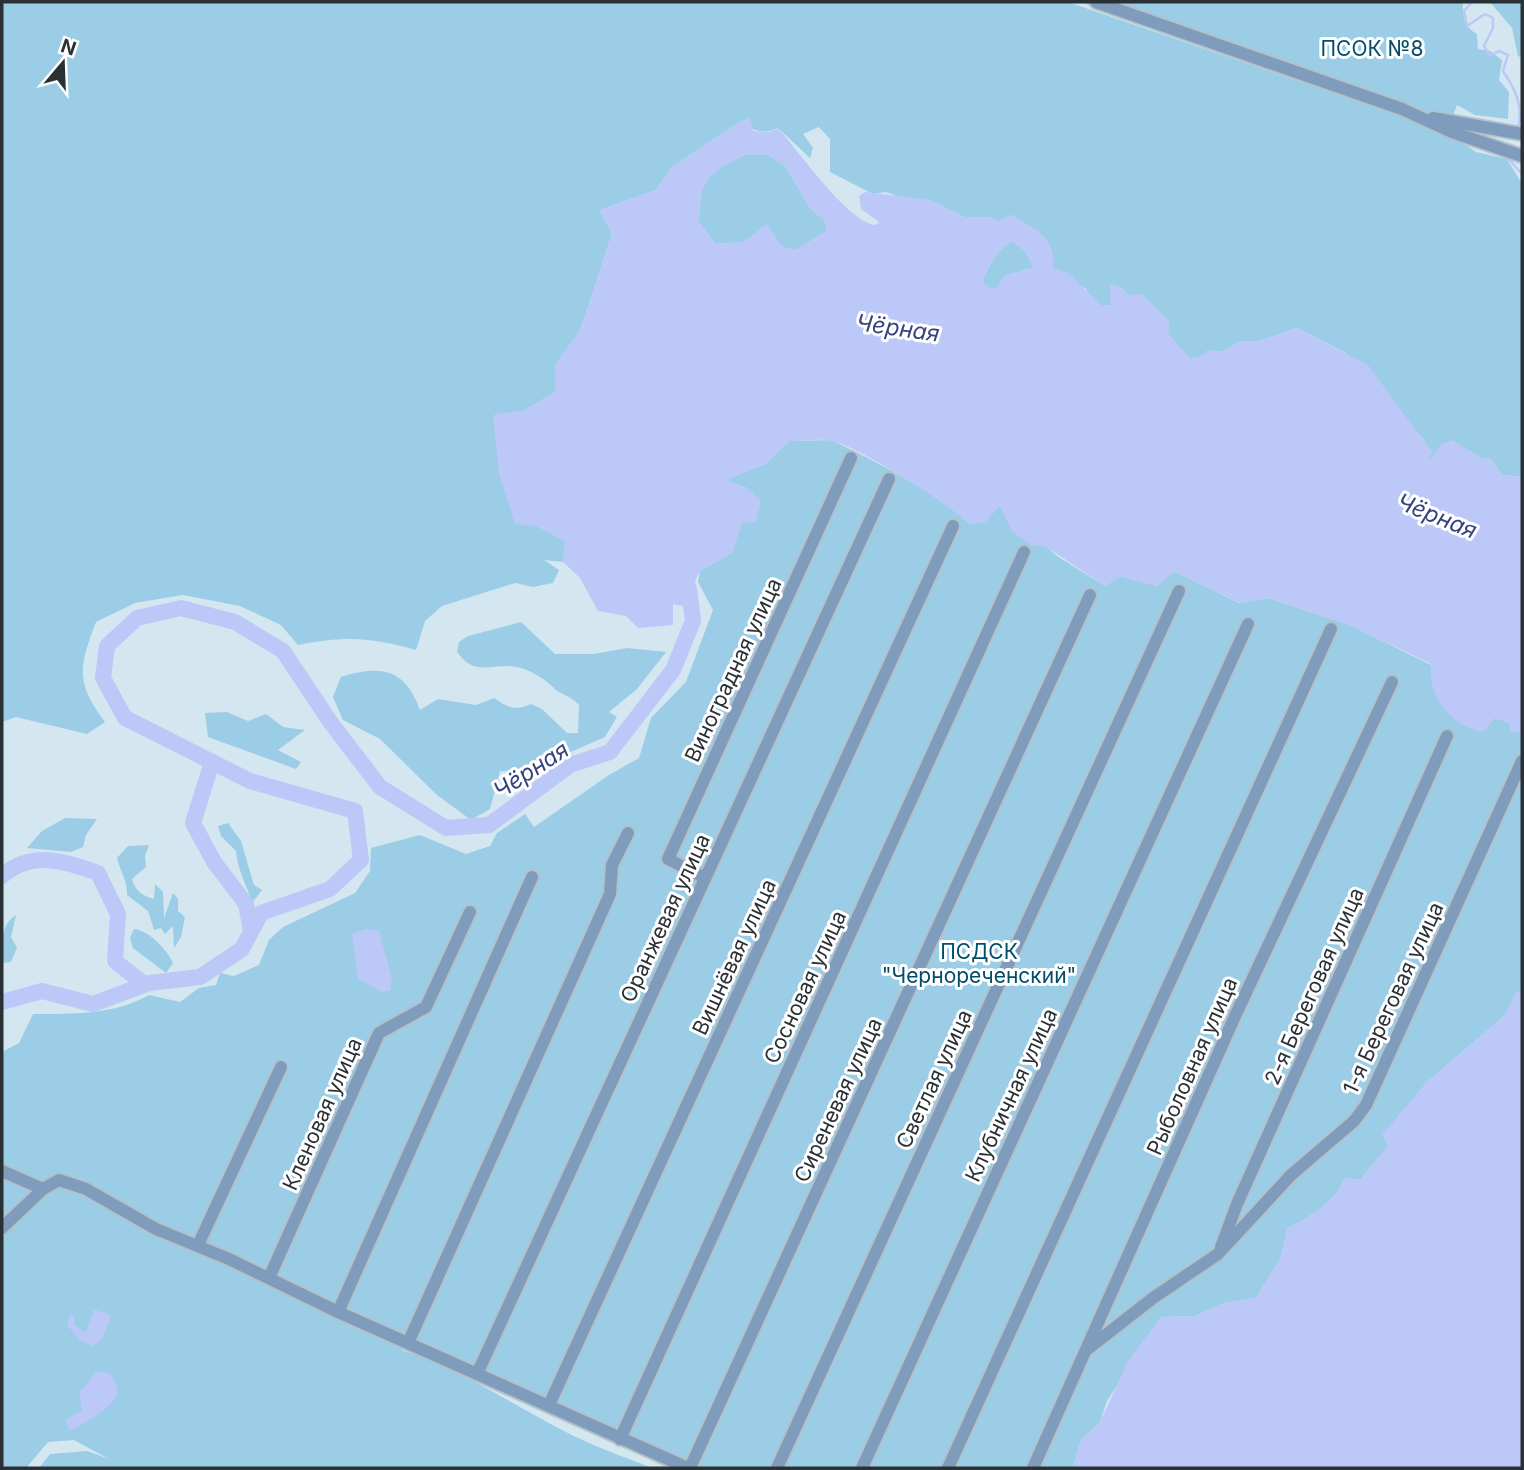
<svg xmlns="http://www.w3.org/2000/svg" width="1524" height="1470" font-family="Inter,sans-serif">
<rect width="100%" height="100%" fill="#d4e6f0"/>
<!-- green -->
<g fill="#9bcde7">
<path d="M2,2H1068L1447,132L1476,152L1507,159L1522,184V477L1502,475L1490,458L1481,459L1470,451L1427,465L1431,452L1423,439L1346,353L1297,328L1259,341H1241L1222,352L1208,350L1203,356L1190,359L1167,333L1169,321L1142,295H1128L1121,287L1111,305L1102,306L1091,299L1086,289L1053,268L1028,225L1010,215L999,222L991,217H964L930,200L905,199L886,192L873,194L830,172V139L819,127L803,134L813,148L810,158L778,128C763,135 753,131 741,121L672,167L656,190L600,210L612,234L580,331L555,365V392L525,410L537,526L565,541L563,562L544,560L559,570L553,583L533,587L515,583L442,606L425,621L416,650C368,637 347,636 298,645L281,625L240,606L183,595L135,603L96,622C79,666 75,683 105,722L87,734L16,717L2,722Z"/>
<path d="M1080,2H1463C1463,17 1463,26 1477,34L1478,49L1490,51L1502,60L1499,80L1509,92L1508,119L1475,115L1457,105L1450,124Z"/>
<polygon points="1490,2 1522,2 1522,58 1518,56 1512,28"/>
<path d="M744,155H769L786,167L810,208L825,221L827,231L796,250L743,242L716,244L699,222C701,176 705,176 744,155Z"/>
<path d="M1012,241L1026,252L1034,268L1023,270L996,289L989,288L982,282C990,265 995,250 1012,241Z"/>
<path d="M831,440C879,463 931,489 970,524L999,505L1057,556L1105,586L1120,576L1157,586L1174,571L1239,603L1268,598L1348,624L1431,665L1495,718L1510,723L1511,732H1522V991L1516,994L1504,1016L1425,1084L1388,1146L1360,1180L1345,1178C1335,1202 1310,1217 1288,1228L1280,1259L1256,1298L1224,1303L1195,1316L1161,1317L1107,1401L1100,1422L1081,1440L1073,1468H671L409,1345L401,1350C459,1368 508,1402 562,1430C590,1445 622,1456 652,1468H39L50,1454L87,1451L109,1459L74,1440L48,1442L26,1468H2V1052L19,1043L33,1014C73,1014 114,1015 149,995L180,1002L199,988L216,985L220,973L234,976L259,965L269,940L283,927L355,893L370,871L371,848L420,835L466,854L490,846L497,833L525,814L534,827L609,775L639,758L651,718L686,682L713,610L698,582L700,571L732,553L747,488L725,480L765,464L789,441Z"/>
<path d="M521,622L555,654H594L627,648L666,652L637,689L609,712L617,717L605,737L527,771H500L490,809L471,820L437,795L380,739L343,720L333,697L341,677C380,665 405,668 420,710L438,699L476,705L494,698C508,708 515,711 531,704L542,709L567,733H578L579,705C570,695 562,695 556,690C544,678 526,666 507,666C486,666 473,674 457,652L459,642L468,636Z"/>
<polygon points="227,712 248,721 266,714 283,727 305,730 278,750 301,762 296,769 208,737 205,713"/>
<polygon points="65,818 97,819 86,835 83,847 71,852 27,848 42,831"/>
<path d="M228,823L241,841L254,885L262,890L252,903C247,885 237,869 236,851L221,836L218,826Z"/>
<path d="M149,845L145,856L146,867L132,879C135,891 143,896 154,899L155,884L163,892L164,918L173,893L178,899V911L185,917L181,937L174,948L173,926L165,934L161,928L154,930L148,911L127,895C128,881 120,871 117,858L128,846Z"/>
<path d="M16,915L11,937L17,948L11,962L2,963C2,944 0,925 16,915Z"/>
<path d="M134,929C150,931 166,949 173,963L166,973L133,948L130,938Z"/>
</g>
<!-- water -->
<g fill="#bcc8f8" fill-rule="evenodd">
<path d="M750,118L753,131L770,132L778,128C797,149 849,224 876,225L879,222L861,209L859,196L865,192L930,200L964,217H991L999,221L1010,215C1035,229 1056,236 1053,268L1067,272L1102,306L1110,305V284L1121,287L1128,295L1142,294L1169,321L1168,333L1190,359L1203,356L1208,350L1222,352L1241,341H1259L1297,328L1368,365L1432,452L1428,462L1441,444L1453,440L1481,459L1490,458L1502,475L1522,477V732H1511L1509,723L1495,718L1483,732C1450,725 1428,698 1431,664L1348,624L1268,598L1240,603L1174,571L1157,586L1120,577L1105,586L1045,546H1032L1012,531L1000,506L985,522L970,524C947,503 861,448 832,441C819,438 802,441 789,441L765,464L726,480L747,488L761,501L756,521L742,523L732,553L700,571L682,606L673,604V625L638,628L626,616L598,611L580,578L563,562L565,541L537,526L515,524L499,473L493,415L525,410L555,392V365L580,331L612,234L600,210L656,190L672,167L741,121ZM744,155H769L786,167L810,208L825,221L826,231L796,250L782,246L767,224L743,242L716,244L699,222C701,176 706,176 744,155ZM1012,241L1026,252L1033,268L1005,275L996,289L989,288L982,282C990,265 995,250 1012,241Z"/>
<polygon points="366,929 379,930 392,980 390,990 381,992 358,978 352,934"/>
<path d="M1522,991V1468H1073L1081,1440L1100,1422L1128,1361L1161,1317L1195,1316L1224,1303L1256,1298L1280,1259L1288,1228C1310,1217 1335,1202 1345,1178L1360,1180L1388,1146L1382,1135L1425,1084L1504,1016L1516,993Z"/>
<polygon points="94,1310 109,1314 111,1318 102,1339 92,1346 80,1340 67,1325 70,1314 74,1317 74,1325 86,1333"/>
<path d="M97,1371L110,1373C112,1377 117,1384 117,1389C119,1407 83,1423 70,1431L65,1420L82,1410L79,1393Z"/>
</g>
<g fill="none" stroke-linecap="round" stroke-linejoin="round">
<!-- stream -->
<g stroke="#bcc8f8" stroke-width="2.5">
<path d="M1472,2L1464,11L1467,26L1485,14L1493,18V28L1484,46L1490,56L1499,51L1508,55L1503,71C1515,89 1524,106 1518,128"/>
<polyline points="1506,156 1522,174"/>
</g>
<!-- river -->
<g stroke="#bcc8f8" stroke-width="16">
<polyline points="212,762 193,823 214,862 246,904 251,931"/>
<path d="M2,876C32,850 65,861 98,873L118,914L115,961L144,984"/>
<polyline points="2,1002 42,991 93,1004 149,983 200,977 242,949 261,913 330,889 361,860 355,811 250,781 125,718 103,678 107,646 137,618 181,608 235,622 283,651 331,723 380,787 446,828 489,825 570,765 610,752 673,670 693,621 689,589 683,571"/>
</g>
<defs>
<g id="minor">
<polyline points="1096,2 1402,109 1452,132 1522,156"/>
<polyline points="1433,118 1522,134"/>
<polyline points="705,878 668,859 851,458"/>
<polyline points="2,1171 43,1189 59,1180 86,1189 156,1229 229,1259 338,1312 688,1468"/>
<polyline points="2,1228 43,1189"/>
<polyline points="198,1245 281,1067"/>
<polyline points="1221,1247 1237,1204 1447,736"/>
<polyline points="269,1278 379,1033 426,1007 470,912"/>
<polyline points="338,1312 532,877"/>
<polyline points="408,1343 610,894 612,865 628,833"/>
<polyline points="1089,1348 1153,1298 1218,1254 1291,1175 1354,1121 1366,1105 1522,761"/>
<polyline points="477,1374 889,479"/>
<polyline points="549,1405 953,526"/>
<polyline points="620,1439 1024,552"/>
<polyline points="690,1468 1090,595"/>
<polyline points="777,1468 1179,591"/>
<polyline points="862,1468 1248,624"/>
<polyline points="948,1468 1331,629"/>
<polyline points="1033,1468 1236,1014 1392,682"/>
</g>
</defs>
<!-- minor casing -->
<use href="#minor" stroke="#b2c2cb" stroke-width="16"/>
<!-- minor -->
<use href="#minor" stroke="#809cbd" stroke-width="12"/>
</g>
<g text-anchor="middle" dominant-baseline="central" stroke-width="6" stroke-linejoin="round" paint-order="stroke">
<!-- park labels -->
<g font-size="21" fill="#024e69" stroke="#fff">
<text x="1372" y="48">ПСОК №8</text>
<text x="979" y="951">ПСДСК<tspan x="979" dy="24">"Чернореченский"</tspan></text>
</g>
<!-- street labels -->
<g font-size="21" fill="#2a3135" stroke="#fff">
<text transform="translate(733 670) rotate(-65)">Виноградная улица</text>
<text transform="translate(665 918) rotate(-65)">Оранжевая улица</text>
<text transform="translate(734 957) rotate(-65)">Вишнёвая улица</text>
<text transform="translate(1314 986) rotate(-66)">2-я Береговая улица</text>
<text transform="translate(805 987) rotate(-65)">Сосновая улица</text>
<text transform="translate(1393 998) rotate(-65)">1-я Береговая улица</text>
<text transform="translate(1192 1066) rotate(-66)">Рыболовная улица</text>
<text transform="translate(934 1079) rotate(-65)">Светлая улица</text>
<text transform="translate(1011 1095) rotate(-65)">Клубничная улица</text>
<text transform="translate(838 1100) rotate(-65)">Сиреневая улица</text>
<text transform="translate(322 1114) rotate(-66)">Кленовая улица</text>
</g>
<!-- water labels -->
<g font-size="23" font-style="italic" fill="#38427c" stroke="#fff">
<text transform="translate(898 328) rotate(8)">Чёрная</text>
<text transform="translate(1437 516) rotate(22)">Чёрная</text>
<text transform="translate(531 770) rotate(-33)">Чёрная</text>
</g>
</g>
<!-- border -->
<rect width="1524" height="1470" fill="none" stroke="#2a3135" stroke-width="7"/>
<!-- north arrow -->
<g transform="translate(63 63) rotate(19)" stroke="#ffffff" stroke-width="5" paint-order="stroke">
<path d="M0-5L12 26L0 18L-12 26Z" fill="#2a3135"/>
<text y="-10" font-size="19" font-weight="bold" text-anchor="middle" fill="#2a3135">N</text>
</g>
</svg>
